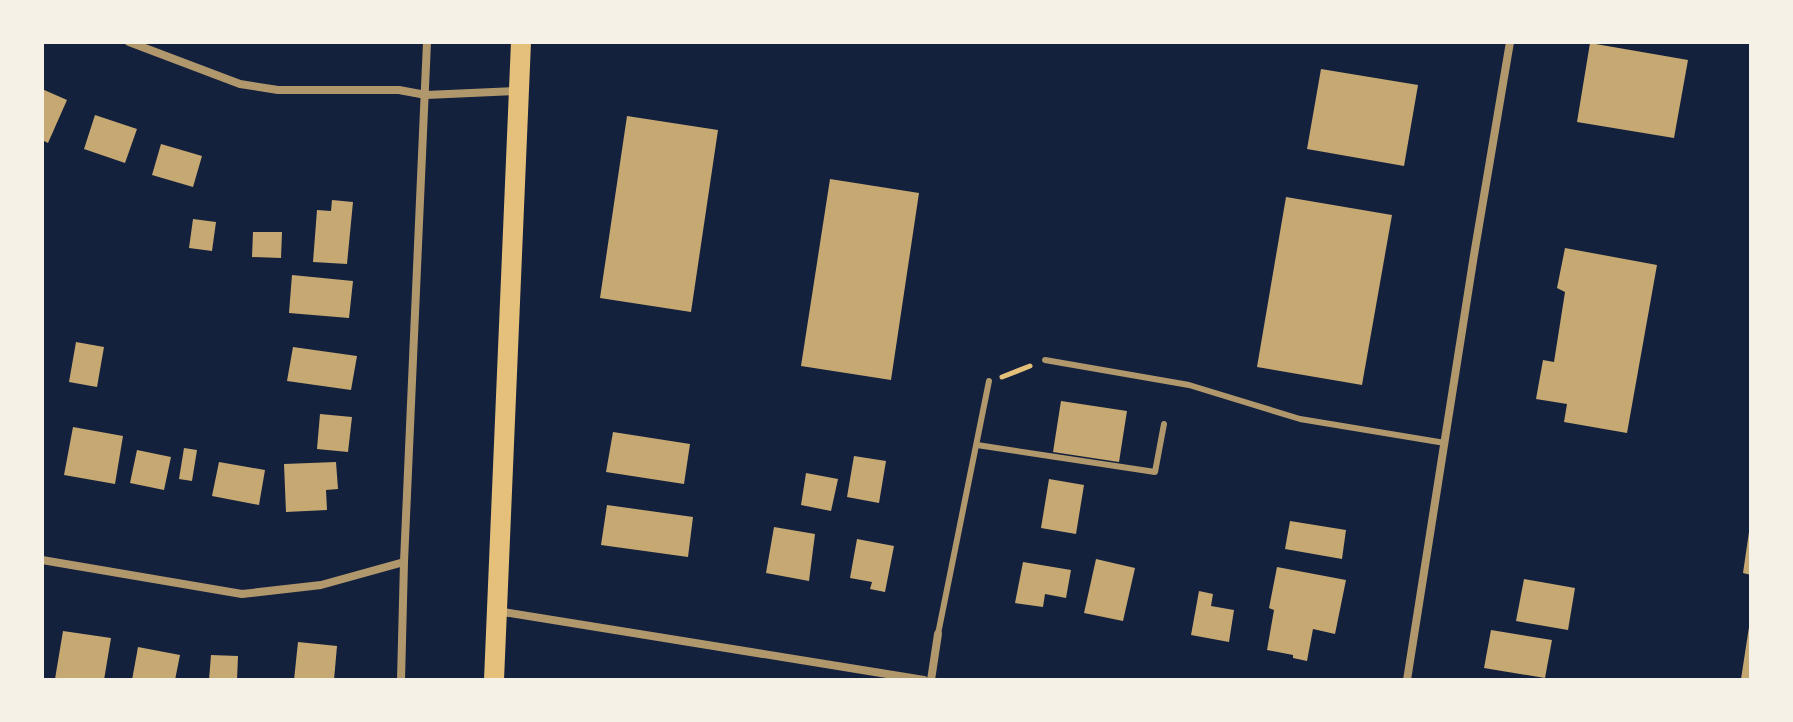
<svg xmlns="http://www.w3.org/2000/svg" width="1793" height="722" font-family="Merriweather,serif">
<rect width="100%" height="100%" fill="#14213d"/>
<!-- building -->
<g fill="#c6a872">
<polygon points="1590,43 1688,60 1674,138 1577,122"/>
<polygon points="1321,69 1418,85 1404,166 1307,149"/>
<polygon points="42,89 67,100 48,143 42,140"/>
<polygon points="95,115 137,129 125,163 84,149"/>
<polygon points="627,116 718,130 691,312 600,298"/>
<polygon points="161,144 202,156 193,187 152,175"/>
<polygon points="830,179 919,193 891,380 801,366"/>
<polygon points="1286,197 1392,215 1362,385 1257,367"/>
<polygon points="332,200 353,202 347,264 313,262 317,210 331,211"/>
<polygon points="193,219 216,222 212,251 189,248"/>
<polygon points="253,232 282,232 281,258 252,257"/>
<polygon points="1565,248 1657,265 1627,433 1564,422 1567,404 1536,399 1543,360 1554,362 1565,292 1557,288"/>
<polygon points="292,275 353,281 349,318 289,313"/>
<polygon points="76,342 104,347 97,387 69,382"/>
<polygon points="293,347 357,356 351,390 287,381"/>
<polygon points="1061,401 1127,411 1119,462 1053,452"/>
<polygon points="320,414 352,417 348,452 317,449"/>
<polygon points="73,427 123,436 115,484 64,475"/>
<polygon points="613,432 690,444 684,484 606,472"/>
<polygon points="184,448 197,450 192,481 179,479"/>
<polygon points="137,450 171,457 164,490 130,483"/>
<polygon points="854,456 886,461 879,503 847,497"/>
<polygon points="219,462 265,470 259,505 212,496"/>
<polygon points="336,462 338,489 326,490 327,510 286,512 284,464"/>
<polygon points="806,473 838,479 831,511 801,505"/>
<polygon points="1049,479 1084,485 1076,534 1041,528"/>
<polygon points="607,505 693,517 688,557 601,545"/>
<polygon points="1290,521 1346,530 1342,559 1285,549"/>
<polygon points="774,527 815,534 809,581 766,573"/>
<polygon points="1749,532 1751,532 1751,575 1743,573"/>
<polygon points="857,539 894,546 885,592 870,589 872,582 850,578"/>
<polygon points="1096,559 1135,568 1123,621 1084,613"/>
<polygon points="1023,562 1071,570 1066,598 1045,594 1043,607 1015,603"/>
<polygon points="1277,567 1346,580 1335,634 1313,629 1307,661 1293,658 1293,655 1267,650 1274,610 1269,608"/>
<polygon points="1524,579 1575,588 1568,630 1516,621"/>
<polygon points="1199,591 1213,594 1211,606 1234,610 1229,642 1191,635"/>
<polygon points="1749,627 1751,628 1751,680 1741,679"/>
<polygon points="1491,630 1552,640 1545,678 1484,668"/>
<polygon points="63,631 111,638 104,680 55,679"/>
<polygon points="298,642 337,646 334,680 294,680"/>
<polygon points="138,647 180,655 175,680 132,680"/>
<polygon points="211,655 238,656 237,680 209,680"/>
</g>
<g fill="none" stroke-linecap="round" stroke-linejoin="round">
<!-- path -->
<polyline stroke="#e5c07b" stroke-width="5" points="1002,377 1030,366"/>
<!-- service -->
<g stroke="#b1986c" stroke-width="6">
<polyline points="1045,360 1189,385 1300,419 1445,443"/>
<polyline points="977,445 1155,472 1164,424"/>
<polyline points="938,634 989,381"/>
</g>
<!-- minor -->
<g stroke="#b1986c" stroke-width="8">
<polyline points="129,42 240,84 278,90 399,90 426,95 518,91"/>
<polyline points="42,560 242,594 321,585 404,562"/>
<polyline points="497,611 924,680"/>
<polyline points="401,680 404,562 427,42"/>
<polyline points="931,680 938,634"/>
<polyline points="1407,680 1474,255 1510,42"/>
</g>
<!-- primary -->
<polyline stroke="#e5c07b" stroke-width="20" points="494,680 521,42"/>
</g>
<!-- border -->
<rect width="1793" height="722" fill="none" stroke="#f6f1e7" stroke-width="88"/>
</svg>
